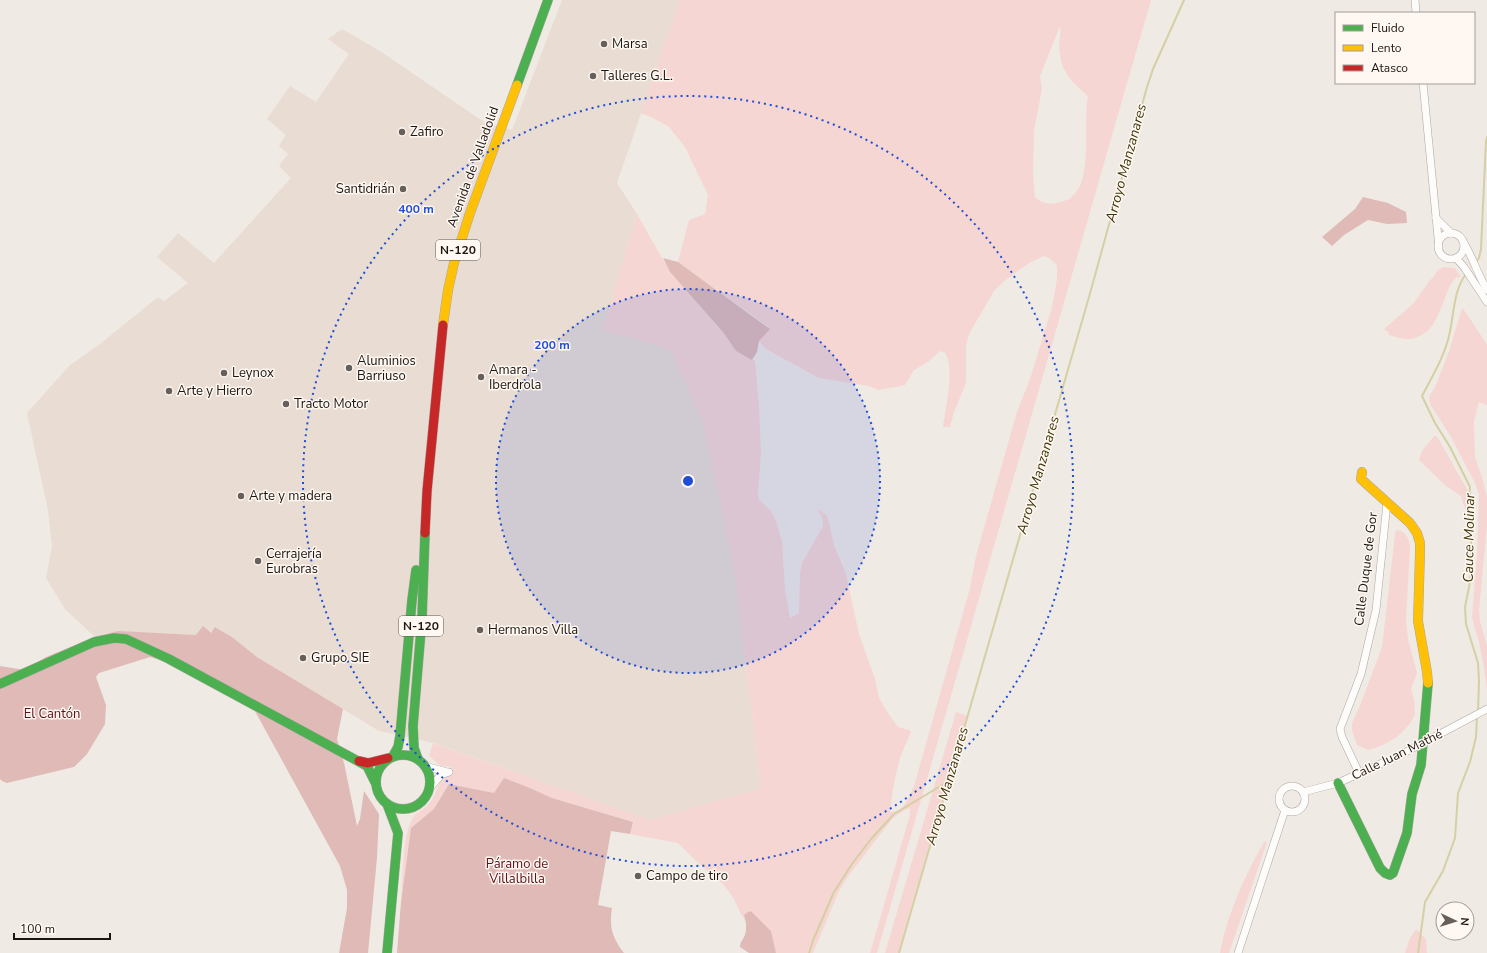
<svg xmlns="http://www.w3.org/2000/svg" width="1487" height="953" font-family="'Nunito Sans',sans-serif">
<rect width="100%" height="100%" fill="#f0eae4"/>
<!-- built -->
<polygon fill="#e9dcd2" points="562,0 680,0 617,183 637,214 603,330 670,349 703,422 734,566 761,788 650,820 434,743 379,731 257,657 232,637 216,627 211,633 196,635 153,633 95,637 65,609 46,578 52,546 48,510 27,413 70,365 100,344 158,297 164,301 188,283 157,257 178,233 214,263 291,178 279,166 288,154 279,146 286,135 267,119 290,86 316,102 349,54 328,39 342,29 380,51 484,122 512,130"/>
<!-- green -->
<g fill="#f6d6d2" fill-rule="evenodd">
<path d="M680,0H1151L877,953H870L910,815V808L903,811L892,819L849,875L839,891L813,953H776L771,931L751,911L746,922L741,914L734,899L724,885L694,859L678,843L630,834L633,822L552,798L530,788L505,779L494,793L449,784L434,810L411,828L401,902C403,880 402,835 413,817C418,811 427,808 431,801C440,788 436,780 453,774L452,767L441,766L429,756L433,743L650,820L761,788L734,566L703,422L670,349L603,330L637,214L670,272L723,332L736,351L755,361L759,407L761,454L758,493L759,500L771,511L776,521L782,541L785,590L790,618L799,613L800,573L802,563L823,526V520L817,508L827,516L829,523L834,545L846,574L859,634L875,679L879,698L888,713L898,727L909,730L911,732C908,740 904,747 901,755C895,774 892,793 890,812C905,812 909,797 914,786L970,588L976,556L1017,412L1030,379L1052,307L1057,279V267L1056,264L1049,258L1044,256L1029,263L1003,282L994,291L969,334L966,345V383L954,412L950,427H943C945,410 956,365 944,352L940,351L928,362L914,370L905,385L879,390L869,386L819,378L766,349L759,341L770,328L678,262L689,220L705,214L708,195L685,147L668,126L653,118L641,113ZM1060,26C1061,35 1058,45 1060,55C1062,73 1075,85 1088,96C1082,123 1095,182 1069,199C1065,201 1061,202 1057,203C1050,205 1040,203 1035,197L1033,175L1034,131L1042,89L1040,76Z"/>
<path d="M1443,267L1455,268L1461,277H1457C1451,282 1448,289 1446,296C1438,314 1433,336 1410,339C1403,340 1395,336 1388,335L1389,333L1384,329L1413,304L1431,279H1432L1438,270Z"/>
<polygon points="1462,308 1467,314 1487,345 1487,405 1479,402 1474,421 1475,457 1482,477 1487,497 1487,525 1479,611 1480,621 1487,646 1487,690 1484,668 1479,642 1474,626 1472,616 1477,556 1479,494 1475,483 1451,437 1430,404 1429,397 1435,387 1449,351"/>
<polygon points="1434,436 1436,436 1438,438 1468,491 1466,512 1461,496 1446,486 1419,460 1422,451"/>
<path d="M1396,530C1406,531 1409,538 1410,547L1406,620L1408,639L1417,673L1411,689L1414,700L1415,715L1409,725L1397,737L1381,746L1368,750L1357,745L1352,730V723L1360,706L1382,647L1395,535Z"/>
<polygon points="956,712 967,716 898,953 885,953"/>
<path d="M1265,841L1267,842L1229,953H1220C1226,917 1246,872 1265,841Z"/>
<polygon points="1416,929 1426,939 1427,953 1405,953 1410,938"/>
</g>
<!-- forest -->
<g fill="#dfbab6">
<polygon points="1363,197 1388,203 1406,212 1407,223 1387,224 1368,220 1344,235 1332,246 1322,237 1355,209"/>
<polygon points="663,258 678,262 770,329 759,341 757,352 752,360 736,351 723,332 670,272"/>
<polygon points="203,626 211,633 215,627 232,637 257,657 343,709 337,739 344,763 357,826 360,819 364,791 379,814 377,858 368,953 339,953 347,908 347,890 340,866 256,713 252,707 161,660 150,657 99,673 96,677 106,705 105,724 87,754 74,767 7,783 2,781 0,779 0,666 25,670 46,657 95,637 118,631 196,635"/>
<path d="M504,778L530,788L552,798L633,822L630,834L611,831L598,905L612,908C609,927 612,937 624,953H397L401,902L411,828L434,809L449,784L494,793Z"/>
<path d="M751,911L771,931L776,953H749L740,947C740,942 743,940 745,935C747,928 746,921 744,915L748,912Z"/>
</g>
<g fill="none" stroke-linecap="round" stroke-linejoin="round">
<!-- stream -->
<g stroke="#d5cfa4" stroke-width="2">
<polyline points="1475,263 1479,258 1481,249 1486,141 1487,137"/>
<path d="M1466,274C1453,291 1454,316 1449,336C1444,357 1432,377 1422,396L1435,423L1450,447L1470,487L1468,516L1471,530V560L1470,582L1465,607L1466,624L1478,663L1479,681L1478,712"/>
<polyline points="809,953 814,938 834,892 852,864 871,839 894,814 949,781"/>
<polyline points="899,953 1089,297 1147,87 1153,69 1184,0"/>
<polyline points="1418,953 1425,902 1443,871 1455,838 1458,793 1470,762 1476,737 1477,716"/>
</g>
<defs>
<g id="street">
<polyline points="1415,0 1416,13"/>
<polyline points="1423,83 1439,248"/>
<polyline points="1436,218 1451,233"/>
<circle cx="1451" cy="246" r="13"/>
<path d="M1464,243C1473,258 1478,275 1487,290"/>
<polyline points="1456,258 1464,267 1487,302"/>
<polyline points="425,766 447,772"/>
<polyline points="1359,773 1342,737 1340,729 1361,674 1376,610 1387,503"/>
<circle cx="1292" cy="799" r="13"/>
<polyline points="430,788 441,775 449,772"/>
<polyline points="1303,792 1338,783 1402,754 1487,709"/>
<polyline points="1238,953 1285,810"/>
</g>
<g id="fast">
<polyline points="517,85 548,0"/>
<polyline points="0,684 94,642 114,638 126,639 169,659 367,766 375,782"/>
<circle cx="403" cy="782" r="27"/>
<polyline points="393,756 398,747 400,736 412,600 416,570"/>
<polyline points="418,759 414,748 413,726 422,618 425,533"/>
<polyline points="1338,783 1380,868 1385,873 1390,875 1393,873 1407,833 1412,794 1421,765 1428,683"/>
<polyline points="387,804 398,833 387,953"/>
</g>
<g id="slow">
<polyline points="443,325 448,290 454,263 470,213 517,85"/>
<polyline points="1362,472 1361,479 1410,523 1417,533 1420,543 1420,553 1418,621 1427,672 1428,683"/>
</g>
<g id="jam">
<polyline points="425,533 427,491 443,325"/>
<polyline points="359,761 368,763 388,758"/>
</g>
</defs>
<!-- street casing -->
<use href="#street" stroke="#aca7a3" stroke-width="8"/>
<!-- fast casing -->
<use href="#fast" stroke="#aca7a3" stroke-width="10"/>
<!-- slow casing -->
<use href="#slow" stroke="#aca7a3" stroke-width="10"/>
<!-- jam casing -->
<use href="#jam" stroke="#aca7a3" stroke-width="10"/>
<!-- street -->
<use href="#street" stroke="#fdfcfb" stroke-width="7"/>
<!-- fast -->
<use href="#fast" stroke="#4caf50" stroke-width="9"/>
<!-- slow -->
<use href="#slow" stroke="#ffc107" stroke-width="9"/>
<!-- jam -->
<use href="#jam" stroke="#c62828" stroke-width="9"/>
</g>
<!-- distance rings -->
<circle cx="688" cy="481" r="192" fill="#1d4ed8" fill-opacity=".12"/>
<g fill="none" stroke="#1d4ed8" stroke-width="2" stroke-dasharray="2 4">
<circle cx="688" cy="481" r="192"/>
<circle cx="688" cy="481" r="385"/>
</g>
<!-- markers -->
<g fill="#65605c" stroke="#fff7f1" stroke-width="1.5">
<circle cx="604" cy="44" r="4"/>
<circle cx="593" cy="76" r="4"/>
<circle cx="402" cy="132" r="4"/>
<circle cx="403" cy="189" r="4"/>
<circle cx="349" cy="368" r="4"/>
<circle cx="224" cy="373" r="4"/>
<circle cx="481" cy="377" r="4"/>
<circle cx="169" cy="391" r="4"/>
<circle cx="286" cy="404" r="4"/>
<circle cx="241" cy="496" r="4"/>
<circle cx="258" cy="561" r="4"/>
<circle cx="480" cy="630" r="4"/>
<circle cx="303" cy="658" r="4"/>
<circle cx="638" cy="876" r="4"/>
</g>
<g text-anchor="middle" dominant-baseline="central" stroke-width="3" stroke-linejoin="round" paint-order="stroke">
<!-- shield labels -->
<g fill="#fff7f1" stroke="#5f5a55" stroke-width="1">
<rect x="436" y="240" width="44" height="20" rx="3"/>
<rect x="399" y="616" width="44" height="20" rx="3"/>
</g>
<g font-size="12" font-weight="bold" fill="#1a1612">
<text x="458" y="250">N-120</text>
<text x="421" y="626">N-120</text>
</g>
<!-- poi labels -->
<g font-size="13" fill="#1a1612" stroke="#fff7f1" text-anchor="start">
<text x="612" y="44">Marsa</text>
<text x="601" y="76">Talleres G.L.</text>
<text x="410" y="132">Zafiro</text>
<text x="395" y="189" text-anchor="end">Santidrián</text>
<text x="357" y="361">Aluminios<tspan x="357" dy="15">Barriuso</tspan></text>
<text x="489" y="370">Amara -<tspan x="489" dy="15">Iberdrola</tspan></text>
<text x="232" y="373">Leynox</text>
<text x="177" y="391">Arte y Hierro</text>
<text x="294" y="404">Tracto Motor</text>
<text x="249" y="496">Arte y madera</text>
<text x="266" y="554">Cerrajería<tspan x="266" dy="15">Eurobras</tspan></text>
<text x="488" y="630">Hermanos Villa</text>
<text x="311" y="658">Grupo SIE</text>
<text x="646" y="876">Campo de tiro</text>
</g>
<!-- street labels -->
<g font-size="13" fill="#1a1612" stroke="#fff7f1">
<text transform="translate(473 167) rotate(-70)">Avenida de Valladolid</text>
<text transform="translate(1366 569) rotate(-83)">Calle Duque de Gor</text>
<text transform="translate(1397 755) rotate(-26)">Calle Juan Mathé</text>
</g>
<!-- park labels -->
<g font-size="13" fill="#5c1019" stroke="#fff7f1">
<text x="52" y="714">El Cantón</text>
<text x="517" y="864">Páramo de<tspan x="517" dy="15">Villalbilla</tspan></text>
</g>
<!-- water labels -->
<g font-size="14" font-style="italic" fill="#3c3706" stroke="#fff7f1">
<text transform="translate(1126 163) rotate(-75)">Arroyo Manzanares</text>
<text transform="translate(1038 475) rotate(-74)">Arroyo Manzanares</text>
<text transform="translate(1469 538) rotate(-89)">Cauce Molinar</text>
<text transform="translate(947 786) rotate(-74)">Arroyo Manzanares</text>
</g>
</g>
<circle cx="688" cy="481" r="6" fill="#1d4ed8" stroke="#fff7f1" stroke-width="2"/>
<g font-size="12" text-anchor="middle" font-weight="bold" fill="#1d4ed8" stroke="#fff7f1" stroke-width="3" stroke-linejoin="round" paint-order="stroke">
<text x="416" y="213">400 m</text>
<text x="552" y="349">200 m</text>
</g>
<!-- legend -->
<rect x="1335" y="12" width="140" height="72" fill="#fff7f1" stroke="#a39d98"/>
<rect x="1343" y="25" width="20" height="6" fill="#4caf50" stroke="#a39d98"/>
<text x="1371" y="32" font-size="12" fill="#1a1612">Fluido</text>
<rect x="1343" y="45" width="20" height="6" fill="#ffc107" stroke="#a39d98"/>
<text x="1371" y="52" font-size="12" fill="#1a1612">Lento</text>
<rect x="1343" y="65" width="20" height="6" fill="#c62828" stroke="#a39d98"/>
<text x="1371" y="72" font-size="12" fill="#1a1612">Atasco</text>
<!-- north arrow -->
<g transform="translate(1455 921) rotate(94)"><circle r="19" fill="#fff7f1" stroke="#a39d98"/>
<path d="M0-3L7 15L0 10L-7 15Z" fill="#65605c"/>
<text y="-6" font-size="11" font-weight="bold" text-anchor="middle" fill="#1a1612">N</text>
</g>
<!-- scale -->
<path d="M14 933v6h96v-6" fill="none" stroke="#1a1612" stroke-width="2"/>
<text x="20" y="933" font-size="12" fill="#1a1612" stroke="#fff7f1" stroke-width="3" paint-order="stroke">100 m</text>
</svg>
